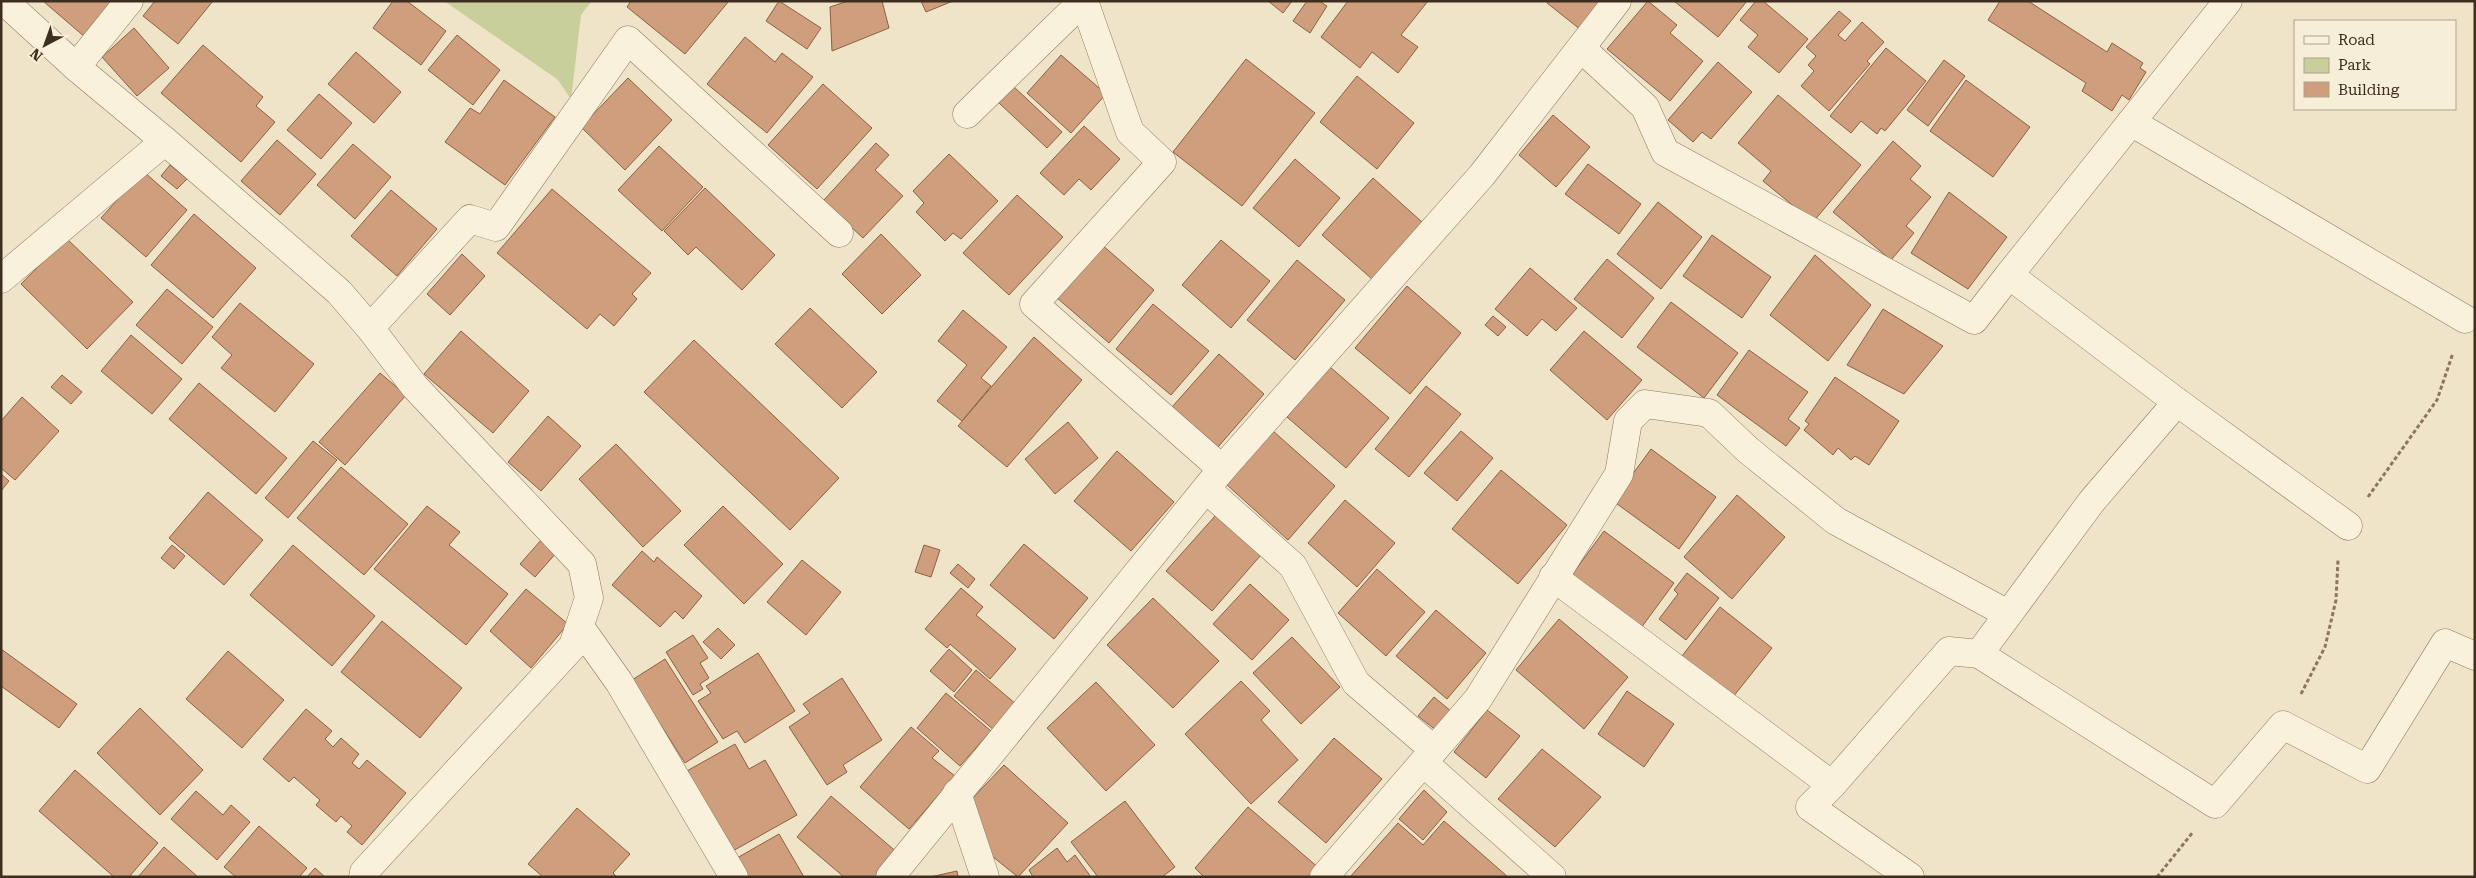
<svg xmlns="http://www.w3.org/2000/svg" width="2476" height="878" font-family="'Roboto Serif',serif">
<rect width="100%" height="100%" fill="#f0e4c8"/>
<!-- green -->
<polygon fill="#c9cf9b" points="444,1 592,1 581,15 571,99 557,79"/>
<!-- building -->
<g fill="#cf9f7d" stroke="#8d5f41">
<polygon points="43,1 117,1 86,38"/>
<polygon points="155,1 213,1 178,44 143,16"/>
<polygon points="393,1 407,1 446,31 421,65 373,28"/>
<polygon points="631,1 729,1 685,54 627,7"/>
<polygon points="779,1 821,28 807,49 766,21"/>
<polygon points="848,1 882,1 889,28 832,51 830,7"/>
<polygon points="921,1 953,1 926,12"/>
<polygon points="1268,1 1292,1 1283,13"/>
<polygon points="1307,1 1319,1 1327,6 1310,33 1293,21"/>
<polygon points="1348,1 1428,1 1401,35 1418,47 1398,73 1372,52 1360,68 1321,37"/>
<polygon points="1548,1 1602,1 1581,30 1547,3"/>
<polygon points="1648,1 1677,25 1670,33 1703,61 1670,101 1607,49"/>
<polygon points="1674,1 1747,1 1718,37"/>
<polygon points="1756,1 1763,1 1808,39 1779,73 1748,47 1758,35 1740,20"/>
<polygon points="2000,1 2028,1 2107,52 2112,43 2143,63 2140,68 2146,72 2129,100 2122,95 2112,111 2082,91 2086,83 1988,20"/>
<polygon points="1839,11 1851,21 1838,35 1845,41 1862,22 1884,42 1867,61 1870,64 1829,111 1801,86 1814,71 1808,65 1816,56 1806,47"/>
<polygon points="134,28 169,68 137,96 102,57"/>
<polygon points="457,35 500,70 473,105 428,70"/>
<polygon points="745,37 775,62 782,53 813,77 767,133 707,84"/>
<polygon points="203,45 263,97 256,106 275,122 241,162 161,93"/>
<polygon points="1886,48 1926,81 1885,131 1881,128 1877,134 1861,121 1851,133 1830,116"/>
<polygon points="356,52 401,92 374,123 328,84"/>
<polygon points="1061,55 1106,94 1071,133 1027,93"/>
<polygon points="1246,59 1315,113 1242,206 1173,152"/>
<polygon points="1944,60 1965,76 1928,126 1907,110"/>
<polygon points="1718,62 1752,92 1711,139 1702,132 1693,142 1668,120"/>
<polygon points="1357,76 1414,123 1377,169 1320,122"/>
<polygon points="628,78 672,120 625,170 581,127"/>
<polygon points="504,80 555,117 505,185 445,142 470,108 480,114"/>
<polygon points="1966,80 2030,127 1993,177 1930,131"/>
<polygon points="823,84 872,128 817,189 768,145"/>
<polygon points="1013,86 1062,132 1047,148 998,102"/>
<polygon points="319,94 352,123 321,159 287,130"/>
<polygon points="1778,95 1861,165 1813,222 1763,181 1771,171 1738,143"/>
<polygon points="1553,115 1590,147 1556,187 1519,155"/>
<polygon points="1084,126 1120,159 1091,190 1079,179 1064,195 1040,173"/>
<polygon points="277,140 316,174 280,215 241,181"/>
<polygon points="1893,141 1921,166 1910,179 1931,197 1906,226 1914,233 1891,260 1833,212"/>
<polygon points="876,143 889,155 875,170 903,196 863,238 823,201"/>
<polygon points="353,144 391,177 355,219 317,185"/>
<polygon points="659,146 703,187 662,231 618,190"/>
<polygon points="949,154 998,201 961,239 953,233 945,241 916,212 924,203 913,191"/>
<polygon points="1295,159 1340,198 1299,247 1253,208"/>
<polygon points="1588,164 1641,204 1619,234 1565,194"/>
<polygon points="170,165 187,179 177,189 161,176"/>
<polygon points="143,171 187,210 146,257 101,218"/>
<polygon points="1373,178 1422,222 1372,279 1322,235"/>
<polygon points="705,188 775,255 742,290 696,247 688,255 664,231"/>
<polygon points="552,189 651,273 632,294 637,299 614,326 600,314 587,329 497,253"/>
<polygon points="391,190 437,229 397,276 351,236"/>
<polygon points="1949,192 2007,237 1968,289 1911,253"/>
<polygon points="1017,195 1063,237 1009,295 963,253"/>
<polygon points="1658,202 1702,237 1661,289 1617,254"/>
<polygon points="194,214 256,268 213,318 151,265"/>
<polygon points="881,234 921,275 882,314 842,274"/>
<polygon points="1712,235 1771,277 1742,318 1683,276"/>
<polygon points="66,238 133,302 87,349 21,284"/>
<polygon points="1221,240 1270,281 1231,328 1182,285"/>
<polygon points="1101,244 1154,290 1109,343 1056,297"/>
<polygon points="462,254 485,276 450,315 427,294"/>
<polygon points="1815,255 1871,305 1828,361 1770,315"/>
<polygon points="1607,259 1654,298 1622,338 1574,299"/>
<polygon points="1297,260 1345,300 1295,360 1247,320"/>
<polygon points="1530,268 1577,308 1556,331 1542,319 1527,336 1495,309"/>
<polygon points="1407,286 1461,333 1410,394 1355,348"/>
<polygon points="167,289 213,327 182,364 136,325"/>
<polygon points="1671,302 1738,353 1704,398 1637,347"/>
<polygon points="240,303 314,364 275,412 221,368 232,355 212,337"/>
<polygon points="1153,304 1209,351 1171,395 1116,349"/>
<polygon points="810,308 877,372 842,408 775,344"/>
<polygon points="1883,309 1943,346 1904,394 1847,365"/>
<polygon points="963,310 1007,347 981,378 991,386 962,421 937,401 967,365 938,341"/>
<polygon points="1493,316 1506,327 1498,336 1485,325"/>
<polygon points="461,331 529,391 493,433 424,374"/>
<polygon points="1584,331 1642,380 1607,420 1550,370"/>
<polygon points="131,335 182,379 152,414 101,371"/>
<polygon points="1034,337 1082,380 1007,467 958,426"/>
<polygon points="694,340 839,478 790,530 644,392"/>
<polygon points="1749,350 1808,392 1788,419 1800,428 1786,446 1717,395"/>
<polygon points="1219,354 1264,394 1218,447 1172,407"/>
<polygon points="1330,367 1389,418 1346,468 1287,417"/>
<polygon points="380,373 406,395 345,465 319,442"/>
<polygon points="62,375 82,392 71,404 51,387"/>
<polygon points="1835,377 1899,421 1869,465 1855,456 1851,460 1838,448 1833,455 1804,430 1809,424 1805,421"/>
<polygon points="199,383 287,458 256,494 169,419"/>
<polygon points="1426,386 1461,414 1409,477 1375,449"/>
<polygon points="22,397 59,431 15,480 1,468 1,421"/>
<polygon points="548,416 581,446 541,491 508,462"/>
<polygon points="1068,422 1098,458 1055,494 1025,459"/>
<polygon points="1273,431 1335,486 1288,540 1226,484"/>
<polygon points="1461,431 1493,458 1457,501 1424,473"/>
<polygon points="313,441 337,460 288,518 265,498"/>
<polygon points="616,444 681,511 643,547 579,479"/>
<polygon points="1651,449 1716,497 1679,549 1613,501"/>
<polygon points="1117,451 1174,502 1131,551 1074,501"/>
<polygon points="341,467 408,524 364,575 297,518"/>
<polygon points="1501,470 1567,525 1518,584 1452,529"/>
<polygon points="1,474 9,481 1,491"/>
<polygon points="208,492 263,540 224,585 169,538"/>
<polygon points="1737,495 1785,537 1732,599 1684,557"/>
<polygon points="1345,500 1395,543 1357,587 1308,543"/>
<polygon points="427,506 460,532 449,545 508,594 466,645 374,569"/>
<polygon points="723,506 783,564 744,604 684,545"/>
<polygon points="1216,515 1261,555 1212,611 1166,571"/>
<polygon points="1604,531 1674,583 1641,628 1571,576"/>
<polygon points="542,539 557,552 535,577 520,564"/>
<polygon points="1024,544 1088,598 1054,639 990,585"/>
<polygon points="172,545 185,556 174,569 161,558"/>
<polygon points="293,545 375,616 332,666 250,595"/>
<polygon points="924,545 940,550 931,577 915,572"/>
<polygon points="642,551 654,562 657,557 702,596 683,619 675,611 660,627 612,585"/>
<polygon points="802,560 841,592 806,635 767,602"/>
<polygon points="958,564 975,579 968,588 950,573"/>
<polygon points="1377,569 1425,612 1386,656 1338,613"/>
<polygon points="1687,573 1719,598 1686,640 1659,619 1678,594 1674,590"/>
<polygon points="1250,584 1289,620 1252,660 1213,624"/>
<polygon points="961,588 983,607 976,615 1016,649 990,679 950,644 947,648 925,629"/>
<polygon points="526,589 568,624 531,668 490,631"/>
<polygon points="1153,598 1219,661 1173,708 1107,645"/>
<polygon points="1720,607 1772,648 1733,697 1682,656"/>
<polygon points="1436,610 1486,653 1447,699 1396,656"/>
<polygon points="1559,619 1628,677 1584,729 1516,670"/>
<polygon points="382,621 462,688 420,738 341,672"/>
<polygon points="718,628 735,645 721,659 703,642"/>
<polygon points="693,635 708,658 700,663 709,678 700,684 703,689 693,695 666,652"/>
<polygon points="1292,637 1340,687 1301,724 1253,673"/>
<polygon points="1,649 77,704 59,728 1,686"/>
<polygon points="949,649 972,670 954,692 930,671"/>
<polygon points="228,651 284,700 242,748 186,699"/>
<polygon points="758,653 795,711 745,743 737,731 723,739 698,701 711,693 706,686"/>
<polygon points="665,659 718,742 685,763 632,680"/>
<polygon points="976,670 1017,705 995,731 954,696"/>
<polygon points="842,678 882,740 843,765 847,772 827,785 789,727 810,713 803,704"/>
<polygon points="1241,681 1270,711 1261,720 1298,760 1251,804 1185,734"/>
<polygon points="1096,682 1155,745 1106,791 1047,728"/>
<polygon points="1627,691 1674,724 1644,767 1598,734"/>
<polygon points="946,693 991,731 960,766 917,728"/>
<polygon points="1434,697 1458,717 1442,735 1418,716"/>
<polygon points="140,708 203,770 160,815 97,753"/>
<polygon points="306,709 332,731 325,739 333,747 341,738 359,754 352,763 359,769 367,760 406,793 362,845 347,832 352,826 341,816 336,822 316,805 320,800 294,777 289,782 263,759"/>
<polygon points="1487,710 1520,736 1486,778 1454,752"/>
<polygon points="911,727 939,751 932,758 955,776 909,829 860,787"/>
<polygon points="1334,738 1382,779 1326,843 1278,802"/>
<polygon points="735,744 749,769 765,760 797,815 731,852 685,772"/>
<polygon points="1542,749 1601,797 1555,847 1498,799"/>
<polygon points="1004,765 1068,823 1018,877 992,856 968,803"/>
<polygon points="75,770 158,843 129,877 114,877 39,811"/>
<polygon points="1424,790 1447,812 1423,840 1399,819"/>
<polygon points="196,791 223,815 231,805 250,822 217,860 171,819"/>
<polygon points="831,796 899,854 880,877 844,877 797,837"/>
<polygon points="1125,801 1175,867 1162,877 1098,877 1071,842"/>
<polygon points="1248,807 1320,869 1313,877 1204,877 1195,868"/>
<polygon points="577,808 630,854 613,873 617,877 543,877 528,864"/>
<polygon points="1444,821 1508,877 1350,877 1398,823 1423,845"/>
<polygon points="259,826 307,868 299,877 236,877 224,867"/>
<polygon points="779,834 804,877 748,877 737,858"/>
<polygon points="164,847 198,877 138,877"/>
<polygon points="1057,848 1067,862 1075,855 1091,877 1033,877 1029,870"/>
<polygon points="315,868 325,877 307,877"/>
<polygon points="957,871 958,877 930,877"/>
</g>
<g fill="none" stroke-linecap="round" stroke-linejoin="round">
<defs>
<g id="minor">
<polyline points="4,1 76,67 165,141 339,292 370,328 415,387 582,564 589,598 573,646 364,872 363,877"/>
<polyline points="1084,1 1130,132 1162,162 1034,304 1222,469"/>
<polyline points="1581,48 1645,107 1665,152 1974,320 2009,275 2177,402 2348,526"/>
<polyline points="76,67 129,1"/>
<polyline points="967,114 1083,1"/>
<polyline points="2131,122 2465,319"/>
<polyline points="2009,275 2228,1"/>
<polyline points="1,279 165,141"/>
<polyline points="370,328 470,219 496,227 628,40 839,233"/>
<polyline points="1206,489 1293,566 1356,683 1434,750"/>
<polyline points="1553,577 1832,785 1949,651 1979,654 2215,804 2283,725 2367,769 2445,643 2475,656"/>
<polyline points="580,627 619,682 734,877"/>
<polyline points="1979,654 2092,501 2177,402"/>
<polyline points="1424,763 1552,877"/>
<polyline points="1832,785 1810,807 1910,877"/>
<polyline points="957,793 985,877"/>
<polyline points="890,877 1222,469 1482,175 1617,1"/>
<polyline points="1324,877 1478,699 1619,474 1628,421 1645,404 1709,413 1748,450 1836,521 2008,614"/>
</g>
</defs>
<!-- minor casing -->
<use href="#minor" stroke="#8d765c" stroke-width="29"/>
<!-- path -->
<g stroke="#8d765c" stroke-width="3" stroke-dasharray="4 2.5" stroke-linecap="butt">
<polyline points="2368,497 2437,400 2453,353"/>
<polyline points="2301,694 2325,647 2336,600 2338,560"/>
<polyline points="2157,877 2193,832"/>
</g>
<!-- minor -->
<use href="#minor" stroke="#faf1dc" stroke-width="28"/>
</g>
<!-- border -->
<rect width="2476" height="878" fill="none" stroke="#3d2e20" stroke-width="5"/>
<!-- legend -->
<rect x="2294" y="20" width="162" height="90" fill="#f7eed8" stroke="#ada18e"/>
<rect x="2304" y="36" width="25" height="8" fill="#faf1dc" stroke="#ada18e"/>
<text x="2338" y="45" font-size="15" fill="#3d2e20">Road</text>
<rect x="2304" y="58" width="25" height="15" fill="#c9cf9b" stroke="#ada18e"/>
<text x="2338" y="70" font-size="15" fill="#3d2e20">Park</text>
<rect x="2304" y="82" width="25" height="15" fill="#cf9f7d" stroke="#ada18e"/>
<text x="2338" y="95" font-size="15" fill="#3d2e20">Building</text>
<!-- north arrow -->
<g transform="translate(45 45) rotate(221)" stroke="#f7eed8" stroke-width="4" paint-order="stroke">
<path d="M0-4L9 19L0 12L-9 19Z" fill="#3d2e20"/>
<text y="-8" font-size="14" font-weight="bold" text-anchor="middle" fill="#3d2e20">N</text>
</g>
</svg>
